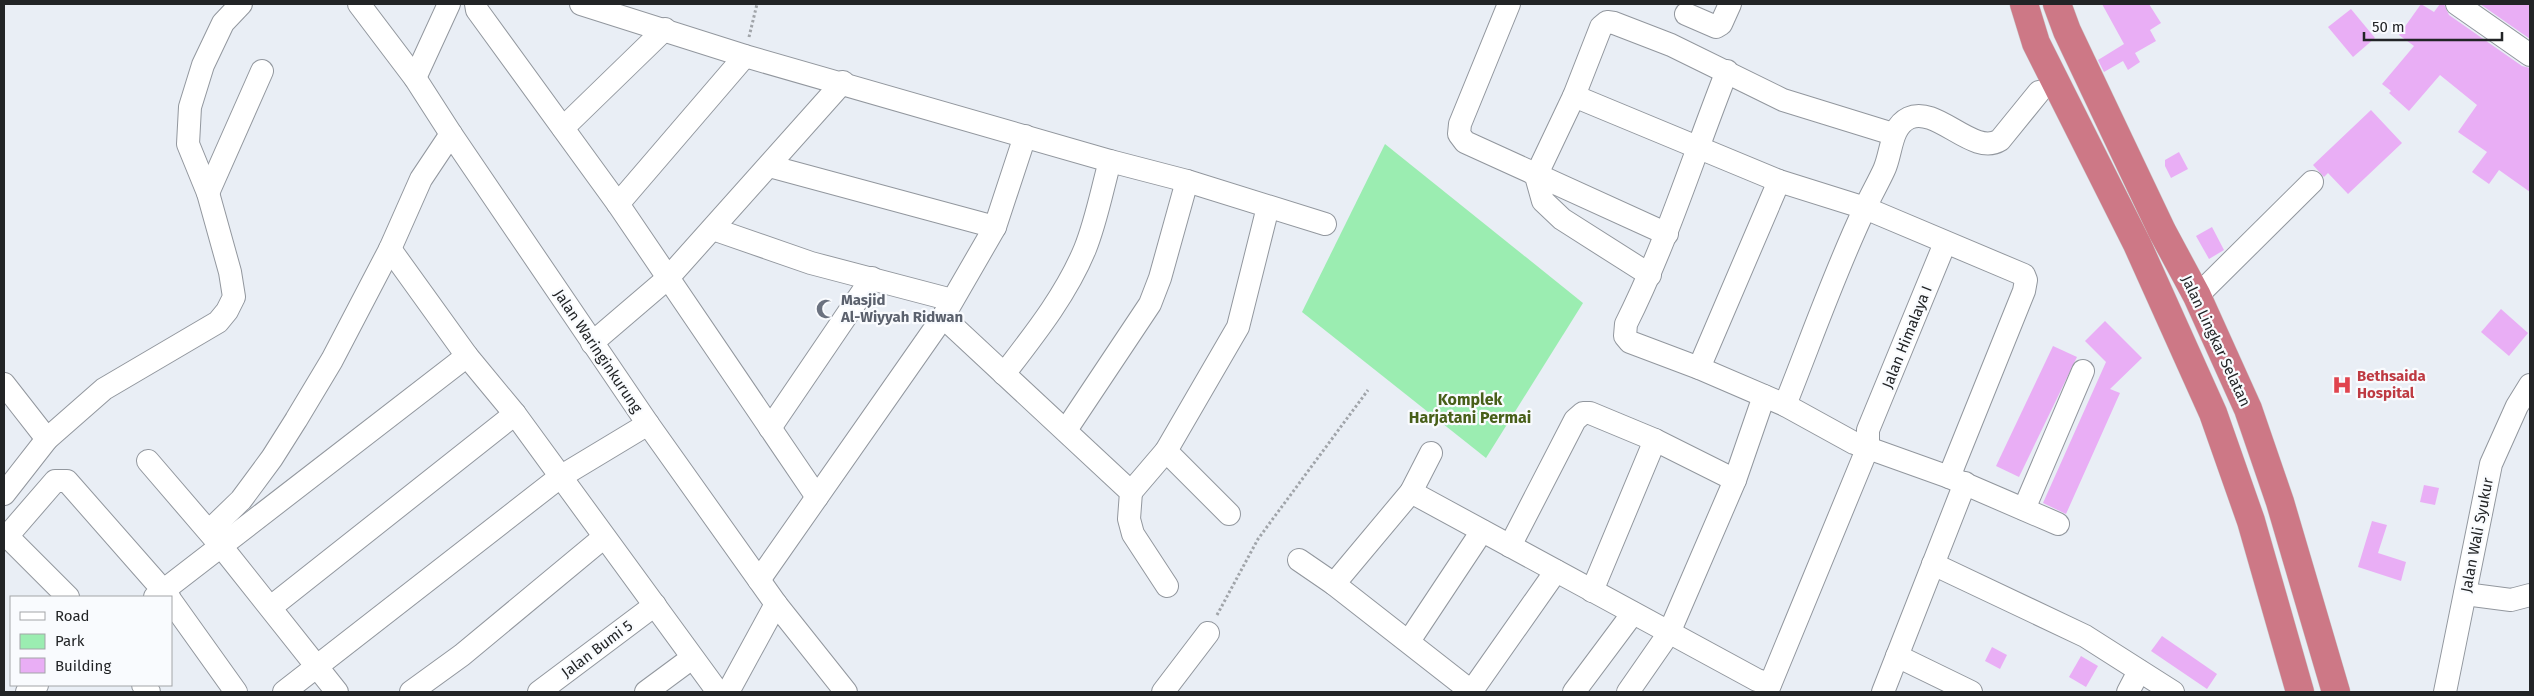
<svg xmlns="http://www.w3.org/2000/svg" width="2534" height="696" font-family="'Fira Sans',sans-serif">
<rect width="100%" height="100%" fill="#e9eef5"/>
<!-- green -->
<polygon fill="#9bedb1" points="1385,144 1583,303 1486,458 1302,312"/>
<!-- building -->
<g fill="#e9aef5">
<polygon points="2102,4 2149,4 2161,23 2150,30 2156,41 2135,53 2140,62 2128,70 2123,61 2104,72 2098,60 2124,44"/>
<polygon points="2421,4 2434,12 2440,4 2444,4 2449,15 2522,66 2530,68 2530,192 2499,170 2489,184 2472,172 2487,152 2458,132 2477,105 2440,75 2409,111 2389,93 2391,91 2382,84 2414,46 2399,35"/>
<polygon points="2480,4 2530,4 2530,39"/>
<polygon points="2351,9 2375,38 2353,57 2328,27"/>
<polygon points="2371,110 2402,143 2348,194 2328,173 2324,177 2313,165"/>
<polygon points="2179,152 2188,169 2171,178 2165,166 2165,160"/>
<polygon points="2212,227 2224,250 2209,259 2196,236"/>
<polygon points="2501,309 2528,333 2509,356 2481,332"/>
<polygon points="2105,321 2142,358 2110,389 2120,393 2066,514 2043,503 2106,362 2085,341"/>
<polygon points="2053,346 2077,357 2019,477 1996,466"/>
<polygon points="2424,485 2439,488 2435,505 2420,502"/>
<polygon points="2372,521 2387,525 2378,553 2406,562 2401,581 2358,567"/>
<polygon points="2162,636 2217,674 2207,689 2151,651"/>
<polygon points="1992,647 2007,655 2000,669 1985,661"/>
<polygon points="2081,656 2098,666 2086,687 2069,677"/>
</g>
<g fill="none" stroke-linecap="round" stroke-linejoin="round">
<defs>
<g id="minor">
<polyline points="359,4 415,78 451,134 648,424 776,604 846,692"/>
<polyline points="476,4 477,10 618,204 817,497"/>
<polyline points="581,4 745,56 1110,161 1187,181 1325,224"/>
<polyline points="1509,4 1460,124 1459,134 1465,142 1667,234"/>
<polyline points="2457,4 2530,55"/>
<polyline points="1686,14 1716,27 1721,24 1730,4"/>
<path d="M1727,71C1693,157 1667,242 1626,324L1625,336L1630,342L1699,368L1785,405L1854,443L1949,477L2058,524"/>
<polyline points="415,78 449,4"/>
<polyline points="1574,96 1779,181 1865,208 2024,275 2026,280 2024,291 1949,477"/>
<polyline points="563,128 665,29"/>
<polyline points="769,166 995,227"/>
<polyline points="208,193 262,71"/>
<polyline points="618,204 745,56"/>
<polyline points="713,229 811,263 952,300"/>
<polyline points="390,249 467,356 515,414 718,692"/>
<polyline points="1650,275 1562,219 1543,201 1536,176 1574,96 1601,27 1607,22 1614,23 1671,45 1783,100 1893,134"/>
<polyline points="2197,296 2312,182"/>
<polyline points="943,317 1131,492 1129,519 1133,534 1167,586"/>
<polyline points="592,343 668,278 843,82"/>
<polyline points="1699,368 1779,181"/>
<path d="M1004,374C1034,335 1066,295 1085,249C1096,222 1102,190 1110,161"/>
<polyline points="4,384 47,439"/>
<path d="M1785,405C1811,340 1835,271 1865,208C1871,195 1878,183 1884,170C1892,153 1890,127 1909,118C1937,105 1973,157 2000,140L2039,92"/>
<polyline points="770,428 872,278"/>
<polyline points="1066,430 1150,304 1160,278 1187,181"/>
<polyline points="1166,451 1229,514"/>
<polyline points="148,461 221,546 337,692"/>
<polyline points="1131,492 1166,451 1238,327 1268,207"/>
<polyline points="1411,492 1757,680 1770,684"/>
<polyline points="4,494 47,439 104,389 218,322 227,311 234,297 230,272 208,193 188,144 190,107 203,65 223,23 241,4"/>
<polyline points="2024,509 2083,371"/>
<polyline points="209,531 241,500 272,458 296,420 332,360 390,249 421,179 451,134"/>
<polyline points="1510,546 1575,420 1583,413 1590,413 1655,440 1735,480"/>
<polyline points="1299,560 1334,584 1472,692"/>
<polyline points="1933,564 2085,636 2173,692"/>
<polyline points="759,580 943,317 995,227 1025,136"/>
<polyline points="1334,584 1411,492 1431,453"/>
<polyline points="1592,591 1655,440"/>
<polyline points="2465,594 2511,600 2530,595"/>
<polyline points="68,597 11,540 10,533 55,481 67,481 169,597"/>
<polyline points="155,597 467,356"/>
<polyline points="171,601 236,692"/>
<polyline points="271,607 515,414"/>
<polyline points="1409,641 1482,531"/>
<polyline points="1897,656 1971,692"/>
<polyline points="143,685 149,692"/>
<polyline points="27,692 37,685"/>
<polyline points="284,692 560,477 648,424"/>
<polyline points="411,692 462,655 603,538"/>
<polyline points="539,692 655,605"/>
<polyline points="646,692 692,658"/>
<polyline points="728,692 776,604"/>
<polyline points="1163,692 1208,633"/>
<polyline points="1471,692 1556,571"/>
<polyline points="1574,692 1633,613"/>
<polyline points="1628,692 1669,633 1735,480 1764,396"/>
<polyline points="1767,692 1868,447 1868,430 1945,243"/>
<polyline points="1883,692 1965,483"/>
<polyline points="2128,692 2139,671"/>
<polyline points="2445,692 2491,464 2517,406 2530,385"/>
</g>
<g id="highway">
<polyline points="2024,4 2036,43 2137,244 2213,413 2251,521 2300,692"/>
<polyline points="2057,4 2067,31 2162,231 2197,296 2248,409 2280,502 2336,692"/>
</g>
</defs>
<!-- minor casing -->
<use href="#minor" stroke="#92979e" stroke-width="24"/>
<!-- highway casing -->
<use href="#highway" stroke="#cacacb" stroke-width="29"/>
<!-- path -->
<g stroke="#a0a4a9" stroke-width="3" stroke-dasharray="2.5 2.5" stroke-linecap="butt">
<polyline points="749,37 757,4"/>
<polyline points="1217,615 1258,539 1368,390"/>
</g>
<!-- minor -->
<use href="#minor" stroke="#fff" stroke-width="22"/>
<!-- highway -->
<use href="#highway" stroke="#cd7886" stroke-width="28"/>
</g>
<!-- icons -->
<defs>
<symbol id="mosque-bare" viewBox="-9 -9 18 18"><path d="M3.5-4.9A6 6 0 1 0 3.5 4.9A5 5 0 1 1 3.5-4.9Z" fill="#6b7280" stroke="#f9fbfe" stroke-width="2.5" paint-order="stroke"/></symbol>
<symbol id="hospital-bare" viewBox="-9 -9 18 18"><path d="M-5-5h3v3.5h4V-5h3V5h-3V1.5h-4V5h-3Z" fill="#e0444e" stroke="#f9fbfe" stroke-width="2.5" paint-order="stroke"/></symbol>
</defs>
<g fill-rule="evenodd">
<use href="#mosque-bare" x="812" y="295" width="28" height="28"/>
<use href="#hospital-bare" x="2328" y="371" width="28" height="28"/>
</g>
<g text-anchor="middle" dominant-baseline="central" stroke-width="4.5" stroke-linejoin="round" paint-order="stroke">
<!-- worship labels -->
<g font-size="15" font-weight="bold" fill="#5b616d" stroke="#f9fbfe" text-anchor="start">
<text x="841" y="300">Masjid<tspan x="841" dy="17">Al-Wiyyah Ridwan</tspan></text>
</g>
<!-- street labels -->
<g font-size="15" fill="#222426" stroke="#f9fbfe">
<text transform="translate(1907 337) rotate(-68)">Jalan Himalaya I</text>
<text transform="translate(2216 341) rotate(65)">Jalan Lingkar Selatan</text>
<text transform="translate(598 351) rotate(56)">Jalan Waringinkurung</text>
<text transform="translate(2477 535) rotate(-79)">Jalan Wali Syukur</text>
<text transform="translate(597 649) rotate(-37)">Jalan Bumi 5</text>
</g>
<!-- health labels -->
<g font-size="15" font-weight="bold" fill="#be3a42" stroke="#f9fbfe" text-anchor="start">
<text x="2357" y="376">Bethsaida<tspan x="2357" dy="17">Hospital</tspan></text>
</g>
<!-- neighbourhood labels -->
<g font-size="16" font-weight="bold" fill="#485f19" stroke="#f9fbfe">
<text x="1470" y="399">Komplek<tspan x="1470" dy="18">Harjatani Permai</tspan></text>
</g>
</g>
<!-- border -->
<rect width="2534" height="696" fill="none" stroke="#222426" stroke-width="10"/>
<!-- legend -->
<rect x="10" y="596" width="162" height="90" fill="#f9fbfe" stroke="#a3a5a8"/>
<rect x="20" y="612" width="25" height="8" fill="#ffffff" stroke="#a3a5a8"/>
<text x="55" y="621" font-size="15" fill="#222426">Road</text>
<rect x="20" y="634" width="25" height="15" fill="#9bedb1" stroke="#a3a5a8"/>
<text x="55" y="646" font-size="15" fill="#222426">Park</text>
<rect x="20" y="658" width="25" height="15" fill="#e9aef5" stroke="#a3a5a8"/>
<text x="55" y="671" font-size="15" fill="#222426">Building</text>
<!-- scale -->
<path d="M2364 32v8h138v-8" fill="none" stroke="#222426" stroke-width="2.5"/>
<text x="2372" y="32" font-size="15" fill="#222426" stroke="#f9fbfe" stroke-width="4" paint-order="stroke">50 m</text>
</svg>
